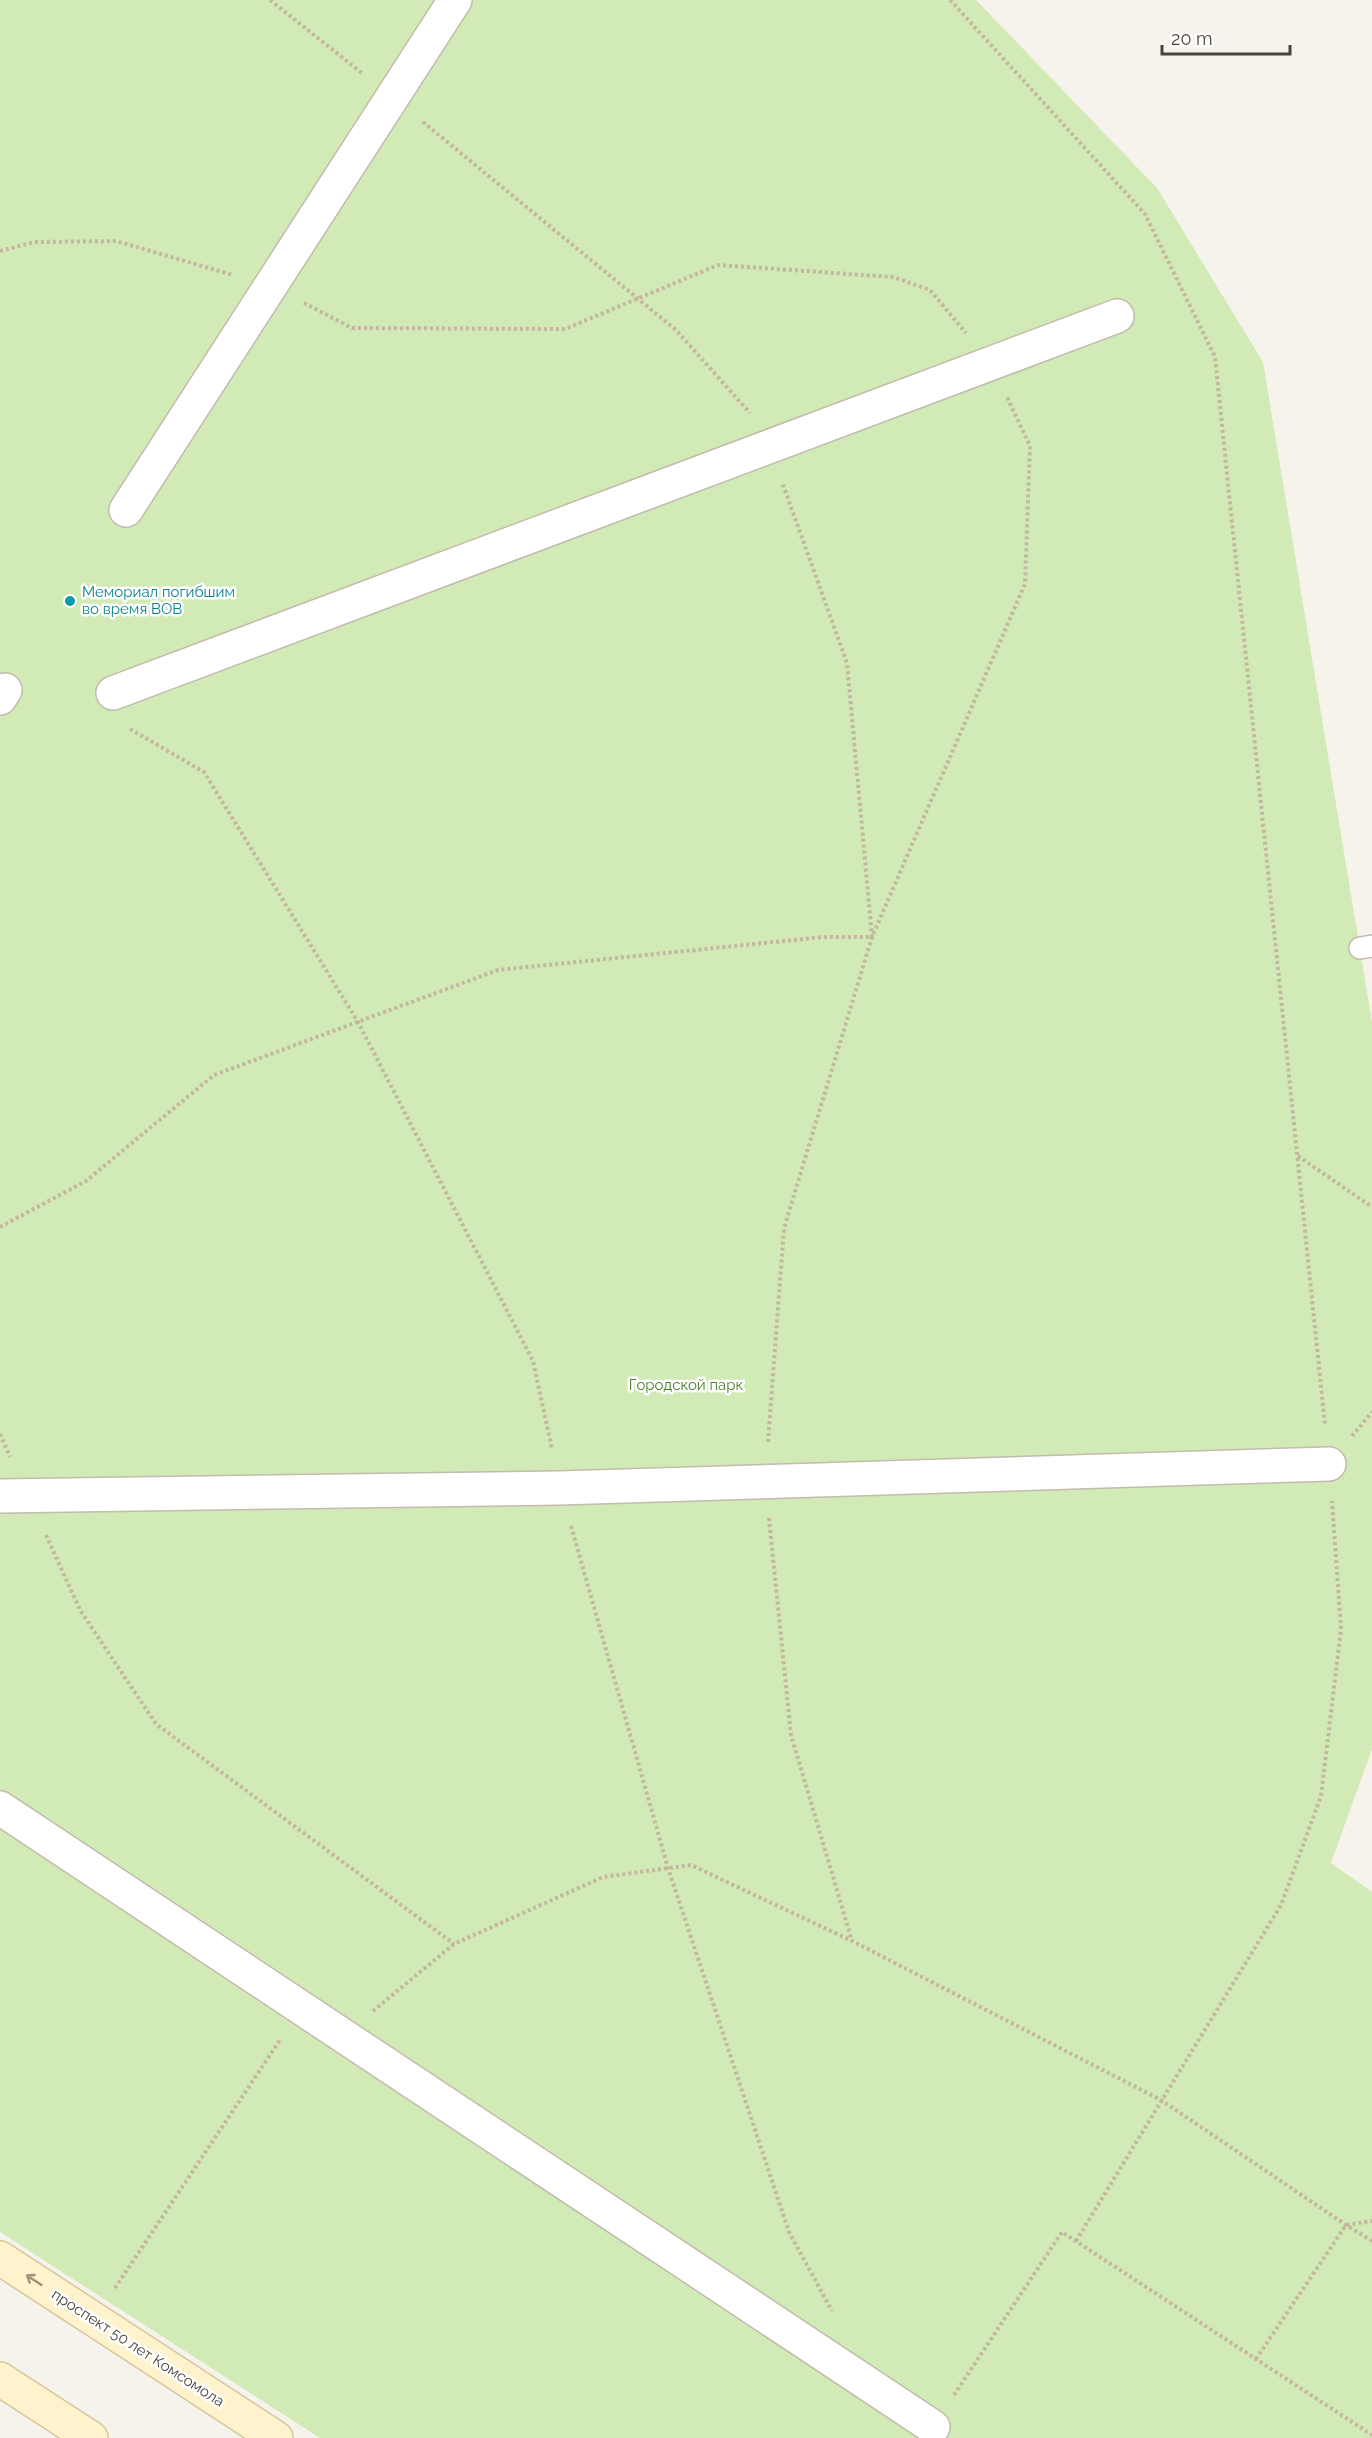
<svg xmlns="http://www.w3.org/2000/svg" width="1372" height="2438" font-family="Raleway,sans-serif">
<rect width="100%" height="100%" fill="#f6f3ec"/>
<!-- green -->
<polygon fill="#d2eab5" points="0,0 976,0 1157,188 1263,362 1372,1022 1372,1749 1331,1863 1372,1892 1372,2438 320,2438 0,2232"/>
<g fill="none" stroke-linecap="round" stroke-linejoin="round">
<defs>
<polyline id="lane" points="1360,948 1372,946"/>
<g id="street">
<polyline points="126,510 455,0"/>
<polyline points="113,693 1117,316"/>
<polyline points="0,698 5,690"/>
<polyline points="0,1496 560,1488 1329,1464"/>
<polyline points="0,1808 933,2427"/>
</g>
<g id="secondary">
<polyline points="0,2258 276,2438"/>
<polyline points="0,2379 91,2438"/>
</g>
</defs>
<!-- lane casing -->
<use href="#lane" stroke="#c2bbae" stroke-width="24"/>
<!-- street casing -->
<use href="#street" stroke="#c2bbae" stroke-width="36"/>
<!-- secondary casing -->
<use href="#secondary" stroke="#d6c79b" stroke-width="36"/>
<!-- path -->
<g stroke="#c4b79f" stroke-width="4" stroke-dasharray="3 3" stroke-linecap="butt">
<polyline points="270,0 363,74"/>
<polyline points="950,0 1145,214 1215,357 1325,1425"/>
<polyline points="423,122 676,330 750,413"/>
<polyline points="0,251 35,242 116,241 233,275"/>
<polyline points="304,303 352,328 565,329 718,265 893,277 930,290 966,333"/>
<polyline points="130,729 204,772 358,1022 533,1361 552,1449"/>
<polyline points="1298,1156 1372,1207"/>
<polyline points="0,1227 86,1181 214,1075 498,970 823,937 872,937 847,663 782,482"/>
<polyline points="0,1434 10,1457"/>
<polyline points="1352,1436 1372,1412"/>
<polyline points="768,1442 784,1228 872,937 1025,584 1030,446 1007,397"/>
<polyline points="769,1518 791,1735 852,1941"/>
<polyline points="571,1526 668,1868 789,2232 832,2311"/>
<polyline points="46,1535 80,1610 156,1724 454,1944"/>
<polyline points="373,2011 454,1944 603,1877 691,1865 852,1941 1161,2100 1346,2225 1372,2241"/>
<polyline points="1076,2241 1281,1905 1321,1796 1341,1629 1332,1501"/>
<polyline points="115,2288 280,2040"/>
<polyline points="1256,2359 1346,2225 1372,2221"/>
<polyline points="954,2395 1062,2232 1372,2435"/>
</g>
<!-- lane -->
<use href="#lane" stroke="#fff" stroke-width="21"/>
<!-- street -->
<use href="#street" stroke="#fff" stroke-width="33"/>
<!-- secondary -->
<use href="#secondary" stroke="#fff3cd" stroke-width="33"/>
</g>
<!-- one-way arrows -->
<defs><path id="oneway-shaft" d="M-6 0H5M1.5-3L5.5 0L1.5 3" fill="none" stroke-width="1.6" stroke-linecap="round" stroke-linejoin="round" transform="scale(1.5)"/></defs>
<use stroke="#9c937c" href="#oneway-shaft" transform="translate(34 2280) rotate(-147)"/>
<!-- markers -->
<circle fill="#0f9aa8" stroke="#fff" stroke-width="2" cx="70" cy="601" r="6"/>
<g text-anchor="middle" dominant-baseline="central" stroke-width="5" stroke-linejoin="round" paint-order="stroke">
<!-- culture labels -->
<g font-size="15" fill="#0d838f" stroke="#fff" text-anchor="start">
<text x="82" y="592">Мемориал погибшим<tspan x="82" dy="17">во время ВОВ</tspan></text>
</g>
<!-- park labels -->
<g font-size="15" fill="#4a7f2a" stroke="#fff">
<text x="686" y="1385">Городской парк</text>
</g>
<!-- street labels -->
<g font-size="15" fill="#4b4439" stroke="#fff">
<text transform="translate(138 2348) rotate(33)">проспект 50 лет Комсомола</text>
</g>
</g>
<!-- scale -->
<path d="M1162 45v9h128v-9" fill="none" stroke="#4b4439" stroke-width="3"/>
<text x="1171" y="45" font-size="18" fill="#4b4439" stroke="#ffffff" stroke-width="4.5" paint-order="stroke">20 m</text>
</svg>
